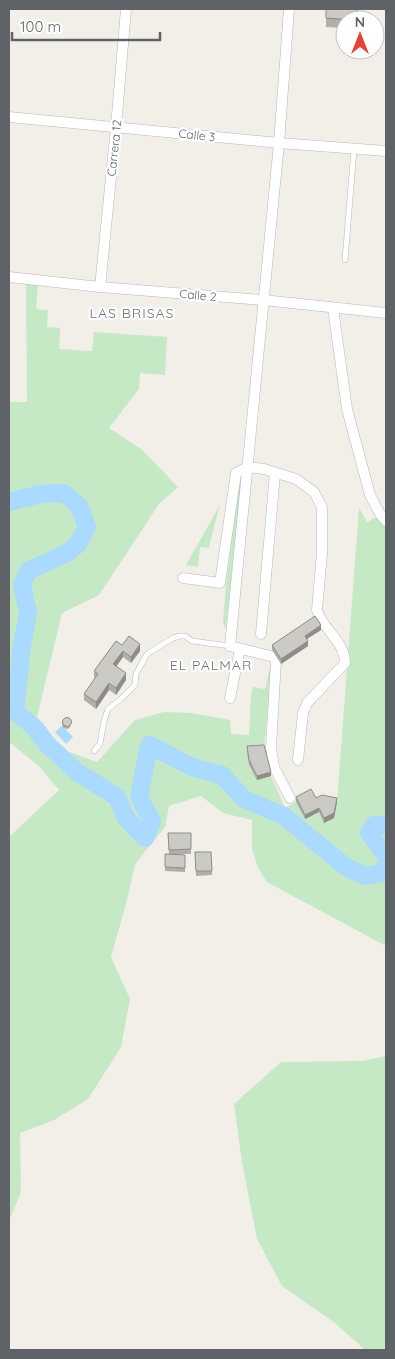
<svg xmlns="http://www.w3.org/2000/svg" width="395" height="1359" font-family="Quicksand,sans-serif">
<rect width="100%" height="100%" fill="#f1efe8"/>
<!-- green -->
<g fill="#c5e8c5">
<polygon points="26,281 38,283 36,309 48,310 47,327 60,328 59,349 92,351 94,332 167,337 165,375 140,373 139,389 109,428 141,449 178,487 159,504 99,595 62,613 37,717 61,749 97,762 135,720 164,712 190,713 230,720 231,734 249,735 251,695 253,687 265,689 272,659 264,750 257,780 271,776 285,808 296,802 305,819 319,812 334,818 337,802 359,508 367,522 377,517 386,527 386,946 267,882 258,868 252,849 252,820 223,813 201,796 169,806 165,827 135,864 127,900 111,957 130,999 121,1047 88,1099 54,1120 20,1133 21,1192 9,1221 9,837 59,790 40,767 9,742 9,402 27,402"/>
<polygon points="243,469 233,560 227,618 225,629 223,622 226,586 240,471"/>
<polygon points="220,505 211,539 209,548 200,547 198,567 186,565"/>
<polygon points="386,1056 386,1350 365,1350 335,1323 282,1286 257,1239 242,1162 234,1104 281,1062 362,1061"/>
</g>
<!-- water -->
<polygon fill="#aadaff" points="62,726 73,737 66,744 55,732"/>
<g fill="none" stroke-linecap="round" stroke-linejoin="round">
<!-- river -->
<g stroke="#aadaff" stroke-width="18">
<polyline points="9,502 40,494 64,493 79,506 87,527 78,544 67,553 28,571 22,585 28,612 22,646 15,711 35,728 47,744 77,772 117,797 126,818 145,838 152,821 139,797 149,745 192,767 222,775 244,799 284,816 346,867 365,876 382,873 386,865"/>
<polyline points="386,825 374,825 369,833 386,856"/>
</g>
<defs>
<g id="lane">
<polyline points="345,260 354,149"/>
<polyline points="94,751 100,744 104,721 108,709 122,698 135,685 136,674 147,654 173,638 180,636 185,636 192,641 230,646"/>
</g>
<g id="street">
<polyline points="289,9 279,143 230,646 274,657 276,660 271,748 274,767 290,798"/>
<polyline points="9,117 279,143 386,151"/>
<polyline points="9,277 100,287 263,300 386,313"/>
<polyline points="100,287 116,127 126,9"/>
<polyline points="333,308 347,409 370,495 380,514 386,521"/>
<path d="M183,578L220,583L236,473L248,467L264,469L296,479L314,492L322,507V553L317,610C322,629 345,641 345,663L307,703L303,713L298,760"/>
<polyline points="261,634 275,473"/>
<polyline points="230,698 240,649"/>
</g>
</defs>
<!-- lane casing -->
<use href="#lane" stroke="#b5b8bc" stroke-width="6"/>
<!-- street casing -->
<use href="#street" stroke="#b5b8bc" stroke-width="11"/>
<!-- lane -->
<use href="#lane" stroke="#fff" stroke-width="5"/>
<!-- street -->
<use href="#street" stroke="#fff" stroke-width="10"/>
</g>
<!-- wall -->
<g fill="#afaea9">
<polygon points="326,9 358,9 357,20 345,20 345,28 326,27"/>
<polygon points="321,630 307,639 308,646 281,664 272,650 272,645"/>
<polygon points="122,645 140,651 131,663 123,657 116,666 126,680 116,695 109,690 96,709 84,700 84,694 95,678 94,677 94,671"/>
<polygon points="62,722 71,723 70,727 68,729 63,728 62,724"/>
<polygon points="247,746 271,776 257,780 249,765 247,751"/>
<polygon points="296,797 337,802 334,818 324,823 319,812 305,819 296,802"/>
<polygon points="168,833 191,833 191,854 169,854"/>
<polygon points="195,852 211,852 212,875 196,876"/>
<polygon points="165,854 185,855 185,872 165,871"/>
</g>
<!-- shaded-wall -->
<g fill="#8f8d8a">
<polygon points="321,625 321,630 305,640 305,636"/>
<polygon points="308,641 308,646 281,664 281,659"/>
<polygon points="140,644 140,651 131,663 131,657"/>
<polygon points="123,651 123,657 113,671 113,664"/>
<polygon points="126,673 126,680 116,695 116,688"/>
<polygon points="109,683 109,690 96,709 96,702"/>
<polygon points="271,772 271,776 257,780 257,776"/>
<polygon points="337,798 337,802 334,818 324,823 324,818"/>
<polygon points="319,808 319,812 305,819 305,815"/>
</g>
<!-- building -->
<g fill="#cccac5" stroke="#8f8d8a">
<polygon points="326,9 357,9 356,20 326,18"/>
<polygon points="315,616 321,625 305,636 308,641 281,659 272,645"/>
<polygon points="129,636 140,644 131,657 123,651 113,664 126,673 116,688 109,683 96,702 84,694 98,674 94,671 116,641 122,645"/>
<circle cx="67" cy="722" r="4.5"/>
<polygon points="264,745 271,772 257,776 249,760 247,746"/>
<polygon points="311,789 316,798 322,795 337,798 334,813 324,818 319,808 305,815 296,797"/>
<polygon points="168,833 191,833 191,849 169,850"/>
<polygon points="195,852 211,852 212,871 196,871"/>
<polygon points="165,854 185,855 185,868 165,867"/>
</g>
<g text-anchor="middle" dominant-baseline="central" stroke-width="4.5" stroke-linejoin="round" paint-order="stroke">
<!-- street labels -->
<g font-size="12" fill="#5f6368" stroke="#fff">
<text transform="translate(197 135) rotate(6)">Calle 3</text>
<text transform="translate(114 148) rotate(-84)">Carrera 12</text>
<text transform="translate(198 295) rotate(5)">Calle 2</text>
</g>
<!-- neighbourhood labels -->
<g font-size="14" letter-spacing="1" fill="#70757a" stroke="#fff">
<text x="132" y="313">LAS BRISAS</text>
<text x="211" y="665">EL PALMAR</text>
</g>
</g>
<!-- border -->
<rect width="395" height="1359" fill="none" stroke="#5f6368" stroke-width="20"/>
<!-- north arrow -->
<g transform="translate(360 35)"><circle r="24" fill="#ffffff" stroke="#bfc1c3"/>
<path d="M0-4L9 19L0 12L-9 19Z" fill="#ea4335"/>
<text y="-8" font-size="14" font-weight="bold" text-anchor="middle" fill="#5f6368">N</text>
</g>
<!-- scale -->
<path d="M12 32v8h148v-8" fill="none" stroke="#5f6368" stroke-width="2.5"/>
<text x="20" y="32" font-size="15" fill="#5f6368" stroke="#ffffff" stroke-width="4" paint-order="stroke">100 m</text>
</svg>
